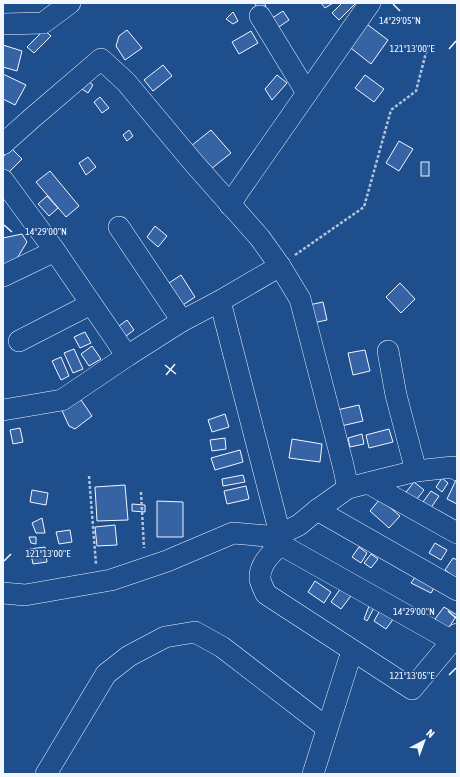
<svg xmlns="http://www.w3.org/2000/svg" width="460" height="777" font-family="'Asap Condensed',sans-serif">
<rect width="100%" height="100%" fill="#1f4e8c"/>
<!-- building -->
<g fill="#3563a3" stroke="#f2f6ff">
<polygon points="254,3 264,3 266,6 260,11"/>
<polygon points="321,3 333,3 325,8"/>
<polygon points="342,3 356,3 339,20 332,13"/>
<polygon points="283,11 289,20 273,31 266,22"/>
<polygon points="233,12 238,21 233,24 226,19"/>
<polygon points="364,22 388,40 371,64 347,45"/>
<polygon points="44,30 51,36 34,53 27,47"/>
<polygon points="127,30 142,48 125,60 116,46 119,36"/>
<polygon points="251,31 258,43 239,54 232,42"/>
<polygon points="3,45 22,51 17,71 3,67"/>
<polygon points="163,65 172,76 153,91 144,80"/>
<polygon points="3,74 26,85 15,105 3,99"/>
<polygon points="277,75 287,83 272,100 265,89"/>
<polygon points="365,75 384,89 374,102 355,88"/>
<polygon points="82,77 93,85 88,93 76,85"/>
<polygon points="100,97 109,108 102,113 94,102"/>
<polygon points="129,130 133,136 127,141 123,135"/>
<polygon points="211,130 231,153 211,169 191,146"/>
<polygon points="399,141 413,149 399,171 386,163"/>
<polygon points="11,148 22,159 8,173 3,169 3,157"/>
<polygon points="88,157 96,167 86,175 79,163"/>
<rect x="421" y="162" width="8" height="14"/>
<polygon points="50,171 79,206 66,217 36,182"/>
<polygon points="47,196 58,208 49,216 38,204"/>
<polygon points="155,226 167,236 158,247 147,237"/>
<polygon points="22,234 27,242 13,265 3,268 3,238"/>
<polygon points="181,275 195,297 183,305 169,283"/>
<polygon points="400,283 415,299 401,313 386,297"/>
<polygon points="323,302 327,320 313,323 309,305"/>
<polygon points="127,320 134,330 121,340 115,329"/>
<polygon points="85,332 91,343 80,348 74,337"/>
<polygon points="92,346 101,359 89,366 81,354"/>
<polygon points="74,349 83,369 73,373 64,353"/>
<polygon points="365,350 370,371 353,375 348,353"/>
<polygon points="61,357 69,376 61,380 52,361"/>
<polygon points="77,394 92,416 75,429 69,426 59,404"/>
<polygon points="359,405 363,421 341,426 337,410"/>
<polygon points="225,414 229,427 212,432 208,420"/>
<polygon points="20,428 23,442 13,444 10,430"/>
<polygon points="389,429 393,442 369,448 366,435"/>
<polygon points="362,434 364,444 350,447 348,438"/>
<polygon points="225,438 226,449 212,451 210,440"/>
<polygon points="292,439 322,444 320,462 289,458"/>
<polygon points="240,450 243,462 215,470 211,458"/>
<polygon points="243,475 245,482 223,486 222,479"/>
<polygon points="442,478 448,483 442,492 436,487"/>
<polygon points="456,480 457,480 457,504 447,499"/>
<polygon points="414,482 424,490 413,504 403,496"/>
<polygon points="125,485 128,520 97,521 95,487"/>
<polygon points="246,486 249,499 227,504 224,491"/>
<polygon points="32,490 48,493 46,505 30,502"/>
<polygon points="431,491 439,496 428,512 420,506"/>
<polygon points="380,499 400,516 389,528 370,511"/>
<polygon points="157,501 183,502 183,537 157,537"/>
<polygon points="132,504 145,505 145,512 132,511"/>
<polygon points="42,518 45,533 36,533 32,523"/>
<polygon points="115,525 117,545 97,546 95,527"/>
<polygon points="70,530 72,542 59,544 56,532"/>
<polygon points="29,537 36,537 36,544 31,543"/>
<polygon points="435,543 447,550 441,560 429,553"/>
<polygon points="45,547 47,562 33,564 30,549"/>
<polygon points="359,547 367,553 361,563 352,557"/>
<polygon points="371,554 378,559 371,568 364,563"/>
<polygon points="453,558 457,560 457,579 445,570"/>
<polygon points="421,569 438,581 431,593 411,583"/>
<polygon points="315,581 331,592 324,603 308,592"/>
<polygon points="343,585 353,593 341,609 331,602"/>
<polygon points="383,605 397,614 386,629 374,621"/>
<polygon points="369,606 375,606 367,621 364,619"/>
<polygon points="444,607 457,615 448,629 435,619"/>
</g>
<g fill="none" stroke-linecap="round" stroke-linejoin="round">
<defs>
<g id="minor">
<polyline points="260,16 307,93"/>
<polyline points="3,24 43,23 70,3"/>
<polyline points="3,144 31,119 101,59 126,82 192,161 260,238 280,266 300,299 343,465 348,488"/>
<polyline points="3,180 55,251 127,356"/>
<polyline points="230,205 238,192 370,3"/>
<polyline points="119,227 182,321"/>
<polyline points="3,276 55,251"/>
<polyline points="220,301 280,534"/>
<polyline points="19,341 91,304"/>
<polyline points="388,351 396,395 416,471"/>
<polyline points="3,410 62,400 127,356 182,321 220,301 280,266"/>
<polyline points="368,483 457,533"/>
<polyline points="317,510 457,590"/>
<polyline points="269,538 452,641"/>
<path d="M281,544C271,554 259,564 260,579C261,584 264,590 266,594L412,689L452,641L457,634"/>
<polyline points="3,593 25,595 111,580 167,561 233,533 267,536 280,534 299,525 317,510 348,488 416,471 453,467 457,470"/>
<polyline points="46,774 106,674 129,656 165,637 195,632 222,647 327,728"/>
<polyline points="313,774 349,660"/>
</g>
</defs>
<!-- minor casing -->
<use href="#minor" stroke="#f2f6ff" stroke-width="22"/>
<!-- path -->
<g stroke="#b3c4dc" stroke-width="2.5" stroke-dasharray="3 2" stroke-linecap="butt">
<polyline points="295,255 364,207 391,110 416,91 428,45"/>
<polyline points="89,476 96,564"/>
<polyline points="141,492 144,548"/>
</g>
<!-- minor -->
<use href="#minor" stroke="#1f4e8c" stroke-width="21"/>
</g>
<!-- ticks -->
<path fill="none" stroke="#f2f6ff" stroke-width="1.5" d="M393,4L400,11M449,49L456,41M4,225L12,232M165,365L176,374M166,375L175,364M4,561L11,554M448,611L456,618M449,675L456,668"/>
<g font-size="10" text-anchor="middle" fill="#f2f6ff" stroke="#1f4e8c" stroke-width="3" stroke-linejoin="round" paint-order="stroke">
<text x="400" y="24">14°29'05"N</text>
<text x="412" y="52">121°13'00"E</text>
<text x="46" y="235">14°29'00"N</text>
<text x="48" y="557">121°13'00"E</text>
<text x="414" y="615">14°29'00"N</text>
<text x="412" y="679">121°13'05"E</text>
</g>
<!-- border -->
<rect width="460" height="777" fill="none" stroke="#f2f6ff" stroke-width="8"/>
<!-- north arrow -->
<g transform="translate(424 741) rotate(41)" stroke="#1f4e8c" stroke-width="3" paint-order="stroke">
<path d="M0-3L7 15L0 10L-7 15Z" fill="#f2f6ff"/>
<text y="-6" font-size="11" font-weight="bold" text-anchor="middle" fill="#f2f6ff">N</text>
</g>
</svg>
